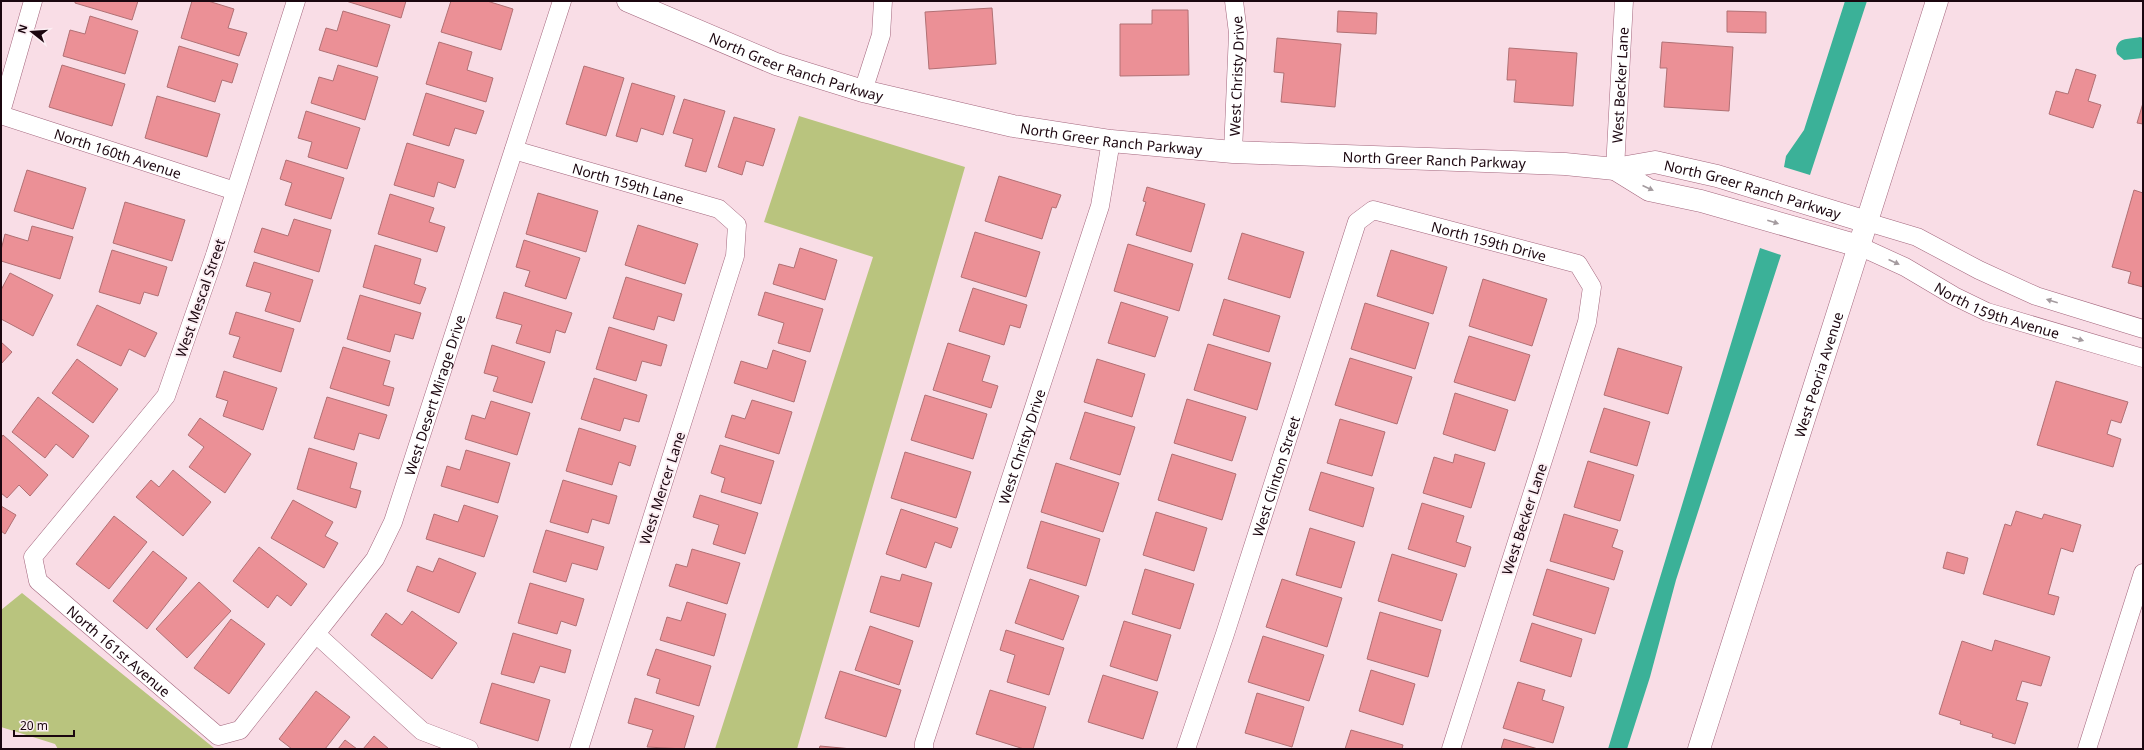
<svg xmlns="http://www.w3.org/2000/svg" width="2144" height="750" font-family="'Noto Sans',sans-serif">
<rect width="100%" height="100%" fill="#f9dde6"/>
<!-- green -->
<g fill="#b9c47e">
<polygon points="799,116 965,167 797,749 715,749 873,257 764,222"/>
<polygon points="22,593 214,748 230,749 58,749 55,744 1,727 1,610"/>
</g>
<!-- water -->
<g fill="#3bb198">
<polygon points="1845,1 1867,1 1810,175 1784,167 1786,156 1804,130"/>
<path d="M2140,37L2143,38V58L2124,60L2117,54L2116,49C2119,36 2129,40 2140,37Z"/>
<polygon points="1760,248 1781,255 1676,580 1650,677 1627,749 1608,749"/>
</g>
<!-- building -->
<g fill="#eb9096" stroke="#b17074">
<polygon points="75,1 138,1 132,20 75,3"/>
<polygon points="192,1 208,1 234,9 228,28 247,33 239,56 181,38"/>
<polygon points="346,1 406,1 401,18"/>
<polygon points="451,1 487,1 513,9 501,50 441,32"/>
<polygon points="992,8 996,64 929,69 925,12"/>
<polygon points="1152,10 1188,10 1189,75 1120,76 1120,24 1152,24"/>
<polygon points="343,11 390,25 377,67 319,50 326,28 337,31"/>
<polygon points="1338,11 1377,13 1376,34 1337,32"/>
<polygon points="1727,11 1766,12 1766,33 1727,32"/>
<polygon points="90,16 138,31 125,74 63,56 70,30 85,34"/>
<polygon points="1277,38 1341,44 1335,107 1281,102 1284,73 1274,72"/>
<polygon points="439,42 472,52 467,70 493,78 486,102 426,84"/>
<polygon points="1662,42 1733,47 1729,111 1664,107 1667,68 1660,68"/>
<polygon points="179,46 238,64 232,83 222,80 215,102 167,87"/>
<polygon points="1509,48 1577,53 1573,106 1514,102 1516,80 1507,80"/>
<polygon points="62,65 125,84 112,126 49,107"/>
<polygon points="338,65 378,77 365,120 311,103 319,77 333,81"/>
<polygon points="584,66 624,78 606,136 566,124"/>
<polygon points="2076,69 2096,75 2088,101 2101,105 2093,128 2049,114 2056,91 2068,94"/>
<polygon points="632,83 675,96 663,135 641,128 637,142 616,136"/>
<polygon points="426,93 484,111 476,134 455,128 449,146 413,135"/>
<polygon points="157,96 220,114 207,157 145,138"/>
<polygon points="684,99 725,111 706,172 685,166 693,139 673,133"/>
<polygon points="2143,103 2143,124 2137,123"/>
<polygon points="306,111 360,128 347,169 308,157 312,142 298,138"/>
<polygon points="734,117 775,129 763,166 746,161 742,175 718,167"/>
<polygon points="407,143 464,160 455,188 438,182 434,197 394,185"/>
<polygon points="286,160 344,178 331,219 285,205 292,183 280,179"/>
<polygon points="27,170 86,188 73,229 14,211"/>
<polygon points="999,176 1061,195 1056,208 1052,207 1042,239 985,221"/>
<polygon points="1147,187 1205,204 1191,252 1136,235 1146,202 1143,201"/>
<polygon points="2134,190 2143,193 2143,287 2128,283 2131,272 2112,267"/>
<polygon points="538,193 598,211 586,252 526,234"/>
<polygon points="390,194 434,208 429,222 445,227 437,252 378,234"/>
<polygon points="125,202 185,220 172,261 113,243"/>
<polygon points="294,219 331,230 319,272 254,252 262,228 288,236"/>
<polygon points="638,225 698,244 685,284 625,265"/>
<polygon points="32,226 73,237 60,279 1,261 1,250 5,234 28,241"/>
<polygon points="975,232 1040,252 1026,297 961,277"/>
<polygon points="1242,233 1304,252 1290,298 1228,279"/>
<polygon points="524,240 580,258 566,299 525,286 530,271 516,267"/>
<polygon points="1128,244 1193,264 1179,311 1114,291"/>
<polygon points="375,245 421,259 414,284 426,288 420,304 363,287"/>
<polygon points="800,248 837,260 825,300 773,284 779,264 794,268"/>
<polygon points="112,250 167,267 158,296 144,292 140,304 99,292"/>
<polygon points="1391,250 1447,267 1433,314 1377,296"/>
<polygon points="254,262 313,280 300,322 265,311 271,293 246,286"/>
<polygon points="10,273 53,295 33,336 1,319 1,290"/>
<polygon points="626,277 682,294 674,321 658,316 654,330 613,318"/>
<polygon points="1483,279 1547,299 1532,346 1469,326"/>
<polygon points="973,288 1027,305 1020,328 1010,325 1004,345 959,331"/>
<polygon points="504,292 572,313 565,333 556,330 550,353 516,343 522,325 496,318"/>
<polygon points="765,292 823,309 810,352 778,343 784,323 758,315"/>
<polygon points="360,295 421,313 413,339 395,334 390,352 347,339"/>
<polygon points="1224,299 1280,316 1269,352 1213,335"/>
<polygon points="1121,302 1168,317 1155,357 1108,343"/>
<polygon points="1365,303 1429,323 1415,369 1351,349"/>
<polygon points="97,305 157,333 145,357 129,349 121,366 77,345"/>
<polygon points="236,312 294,329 281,372 233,357 240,337 229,334"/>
<polygon points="609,327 667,345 661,366 642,361 636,381 596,369"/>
<polygon points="1469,336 1530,355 1515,401 1454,382"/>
<polygon points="1,342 12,352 1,364"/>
<polygon points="948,343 990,356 982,381 998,386 991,408 933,390"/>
<polygon points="1208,344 1271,363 1257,410 1194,390"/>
<polygon points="492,345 545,362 532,403 493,391 498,377 484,373"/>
<polygon points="343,347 390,361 383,385 394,388 389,406 330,388"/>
<polygon points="1618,348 1682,367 1668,414 1604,395"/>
<polygon points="773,350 806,361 794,402 734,383 741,361 767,369"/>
<polygon points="1350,358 1412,377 1397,424 1335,405"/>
<polygon points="77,359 118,389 93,423 52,393"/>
<polygon points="1097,359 1145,374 1132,417 1084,402"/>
<polygon points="224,371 277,388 263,430 223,416 228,401 216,397"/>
<polygon points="594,378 647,395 639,422 624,418 620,431 581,419"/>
<polygon points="2056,381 2128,402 2121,423 2111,420 2107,434 2121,439 2113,467 2037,445"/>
<polygon points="1455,393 1508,410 1495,451 1443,434"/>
<polygon points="925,395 987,414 973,459 911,440"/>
<polygon points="38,397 89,436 73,458 56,444 45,458 12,432"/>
<polygon points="327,397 387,415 379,439 359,433 354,450 314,438"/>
<polygon points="1187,399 1246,417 1232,461 1174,443"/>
<polygon points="752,400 792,412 779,454 725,437 732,415 745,419"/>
<polygon points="491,401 530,413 517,455 465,439 472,415 485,419"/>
<polygon points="1604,408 1650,422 1637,466 1590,452"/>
<polygon points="1085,412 1135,427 1120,475 1070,459"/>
<polygon points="200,418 251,454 225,493 189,467 204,447 188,435"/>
<polygon points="1340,419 1385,432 1372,476 1327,463"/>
<polygon points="579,428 636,446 630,466 619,462 612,485 566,471"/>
<polygon points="3,435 48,475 30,496 19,485 7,498 1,493 1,438"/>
<polygon points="720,445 774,461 761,504 721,492 725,478 711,473"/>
<polygon points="309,448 357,463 350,488 361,491 356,508 297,489"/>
<polygon points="466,450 510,463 498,503 441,486 447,466 460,470"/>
<polygon points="905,452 971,472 956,518 891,498"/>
<polygon points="1172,454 1236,474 1222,520 1158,500"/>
<polygon points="1455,454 1485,463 1471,508 1423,493 1434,457 1453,463"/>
<polygon points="1588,461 1634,475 1620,521 1574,507"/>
<polygon points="1056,463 1119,483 1103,532 1041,512"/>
<polygon points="173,470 211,502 183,536 136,497 151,480 159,487"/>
<polygon points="1321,472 1374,488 1363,527 1309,510"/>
<polygon points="563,480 617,496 609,524 592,519 588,533 550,522"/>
<polygon points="700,495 758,513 745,554 713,544 719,525 693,517"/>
<polygon points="293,500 333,522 325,536 338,543 324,568 271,538"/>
<polygon points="1422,503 1464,516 1456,542 1471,547 1465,567 1408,549"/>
<polygon points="464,505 498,516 484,557 426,539 434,514 458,522"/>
<polygon points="1,506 16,515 5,534 1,531"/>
<polygon points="901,509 958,528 951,548 935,542 926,568 886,554"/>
<polygon points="2016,511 2042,519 2044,514 2081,525 2073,552 2061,548 2048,594 2059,597 2054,615 1983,594 2005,524 2011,526"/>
<polygon points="1156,512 1207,528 1194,571 1143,555"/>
<polygon points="1564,514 1618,530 1612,547 1623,551 1614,580 1550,561"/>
<polygon points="114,516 147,542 109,589 76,564"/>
<polygon points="1041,521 1100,539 1086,586 1027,568"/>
<polygon points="1310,528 1355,542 1341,588 1296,575"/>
<polygon points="546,530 604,547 597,570 572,563 566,582 533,572"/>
<polygon points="259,547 307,584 291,606 277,595 268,608 233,581"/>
<polygon points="692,549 740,563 727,604 669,586 676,564 687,567"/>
<polygon points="153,551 187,578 147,629 113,601"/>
<polygon points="1947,552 1968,558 1964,574 1943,568"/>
<polygon points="1392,554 1457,574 1442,621 1378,601"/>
<polygon points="439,558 476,573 459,613 407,591 417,566 433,572"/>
<polygon points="1145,569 1194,584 1180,629 1132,614"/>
<polygon points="1547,569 1609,588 1595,634 1533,615"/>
<polygon points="902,574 932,583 919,627 870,612 881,576 900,581"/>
<polygon points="1030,579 1079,596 1063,640 1015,623"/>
<polygon points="1282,579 1342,598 1327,647 1266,627"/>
<polygon points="199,582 231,611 187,658 156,629"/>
<polygon points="530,583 584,599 576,626 561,621 557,634 518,623"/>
<polygon points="687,602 726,614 714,656 660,640 667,617 681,621"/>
<polygon points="412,611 457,643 432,679 371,635 386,613 402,625"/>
<polygon points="1380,612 1441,630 1428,677 1367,659"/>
<polygon points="231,619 265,644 229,694 194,668"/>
<polygon points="1124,621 1171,635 1157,681 1110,666"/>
<polygon points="1532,623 1582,639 1571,677 1520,661"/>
<polygon points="870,626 913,641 899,685 855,670"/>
<polygon points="1006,630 1064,648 1049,695 1007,682 1015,655 1000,650"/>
<polygon points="513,633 571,650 565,673 540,666 534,683 501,674"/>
<polygon points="1263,636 1324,655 1309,701 1248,682"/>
<polygon points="1995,640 2050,657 2041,686 2022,681 2016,700 2028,703 2015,744 1992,737 1993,734 1960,724 1961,721 1939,714 1962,641 1992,651"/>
<polygon points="656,649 711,666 699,706 656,693 660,679 647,675"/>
<polygon points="1371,670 1415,684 1403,725 1359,711"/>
<polygon points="840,671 901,690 886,737 825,718"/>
<polygon points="1103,675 1158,692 1143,739 1088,722"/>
<polygon points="1518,682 1545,690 1542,700 1564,707 1553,743 1503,728"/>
<polygon points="492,683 550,700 538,741 480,723"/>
<polygon points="990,690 1046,707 1033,749 1024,749 976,734"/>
<polygon points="316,691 350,717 325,749 292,749 279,739"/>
<polygon points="1257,693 1304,707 1292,747 1245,733"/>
<polygon points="635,698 694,716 684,749 647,747 653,730 628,723"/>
<polygon points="1351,730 1403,745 1402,749 1345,749"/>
<polygon points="374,736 389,749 363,749"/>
<polygon points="1504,739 1538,749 1501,749"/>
<polygon points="345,740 357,749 338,749"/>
<polygon points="820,746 852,749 819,749"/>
</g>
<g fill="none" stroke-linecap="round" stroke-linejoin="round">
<defs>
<g id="street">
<path id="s1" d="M296,1L215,255L166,396L33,557L38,581L218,736L240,730L375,559L393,522L562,1"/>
<polyline points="863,91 881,35 883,1"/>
<polyline points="1,112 33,1"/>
<path id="s2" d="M1,115L235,191"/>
<path id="s3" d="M514,150L719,209L737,225L735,256L579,749"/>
<path id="s4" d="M1233,152L1238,33L1234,1"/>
<path id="s5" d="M1615,169L1624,1"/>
<polyline points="1867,222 1917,237 1979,270 2036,296 2143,329"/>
<path id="s6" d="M1859,246L1905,267L1954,296L1987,312L2143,358"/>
<polyline points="316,634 422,731 469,749"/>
<path id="s7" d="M924,749V743L1100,206L1111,141"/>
<path id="s8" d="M1186,749L1225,634L1357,222L1373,210L1578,264L1592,287L1587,322L1451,749"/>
<polyline points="2087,749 2143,573"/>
</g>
<g id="secondary">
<path id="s9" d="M628,1L776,64L863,91L1013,126L1111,141L1233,152L1565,164L1615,169L1655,162L1717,176L1867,222"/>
<polyline points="1615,169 1649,190 1701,201 1859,246"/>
<path id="s10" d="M1699,749L1937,1"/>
</g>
</defs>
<!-- street casing -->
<use href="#street" stroke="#a3667d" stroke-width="19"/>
<!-- secondary casing -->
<use href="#secondary" stroke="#a3667d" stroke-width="23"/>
<!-- street -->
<use href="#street" stroke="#fff" stroke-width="18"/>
<!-- secondary -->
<use href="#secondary" stroke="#fff" stroke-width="22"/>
</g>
<!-- one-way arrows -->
<defs><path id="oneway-solid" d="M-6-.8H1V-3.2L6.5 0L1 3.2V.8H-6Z"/></defs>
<g fill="#a49b9f">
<use href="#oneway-solid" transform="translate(1648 188) rotate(24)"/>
<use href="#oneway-solid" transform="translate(1773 222) rotate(17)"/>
<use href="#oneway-solid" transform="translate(1894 262) rotate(25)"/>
<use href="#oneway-solid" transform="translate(2052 301) rotate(-163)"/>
<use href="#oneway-solid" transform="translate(2078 339) rotate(17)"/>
</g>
<g text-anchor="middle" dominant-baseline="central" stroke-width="4" stroke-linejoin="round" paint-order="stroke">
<!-- street labels -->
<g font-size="14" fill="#1b060f" stroke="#fceef3">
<text stroke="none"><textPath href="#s9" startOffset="181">North Greer Ranch Parkway</textPath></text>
<text stroke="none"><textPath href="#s4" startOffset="76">West Christy Drive</textPath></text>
<text stroke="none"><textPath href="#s5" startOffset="84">West Becker Lane</textPath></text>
<text stroke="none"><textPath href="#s9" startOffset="505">North Greer Ranch Parkway</textPath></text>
<text stroke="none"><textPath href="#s2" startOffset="123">North 160th Avenue</textPath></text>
<text stroke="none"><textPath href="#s9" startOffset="829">North Greer Ranch Parkway</textPath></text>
<text stroke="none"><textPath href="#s3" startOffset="119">North 159th Lane</textPath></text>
<text stroke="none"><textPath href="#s9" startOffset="1152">North Greer Ranch Parkway</textPath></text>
<text stroke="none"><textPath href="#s8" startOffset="694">North 159th Drive</textPath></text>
<text transform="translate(200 298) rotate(-71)">West Mescal Street</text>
<text stroke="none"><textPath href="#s6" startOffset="153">North 159th Avenue</textPath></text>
<text stroke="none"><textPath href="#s10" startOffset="393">West Peoria Avenue</textPath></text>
<text stroke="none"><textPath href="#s1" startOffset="1302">West Desert Mirage Drive</textPath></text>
<text stroke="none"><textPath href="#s7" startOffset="318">West Christy Drive</textPath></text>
<text stroke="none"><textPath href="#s8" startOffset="287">West Clinton Street</textPath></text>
<text transform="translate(662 488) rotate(-72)">West Mercer Lane</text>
<text transform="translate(1524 519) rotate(-72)">West Becker Lane</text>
<text stroke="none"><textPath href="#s1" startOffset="756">North 161st Avenue</textPath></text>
</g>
</g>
<!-- border -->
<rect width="2144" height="750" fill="none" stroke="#1b060f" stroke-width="4"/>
<!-- north arrow -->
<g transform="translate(32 32) rotate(287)" stroke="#fceef3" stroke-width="3" paint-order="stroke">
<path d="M0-3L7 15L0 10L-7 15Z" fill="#1b060f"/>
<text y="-6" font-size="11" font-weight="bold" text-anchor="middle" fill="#1b060f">N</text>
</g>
<!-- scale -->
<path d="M14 730v6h60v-6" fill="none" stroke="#1b060f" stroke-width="2"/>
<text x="20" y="730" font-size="12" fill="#1b060f" stroke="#fceef3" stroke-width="3" paint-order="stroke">20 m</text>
</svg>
